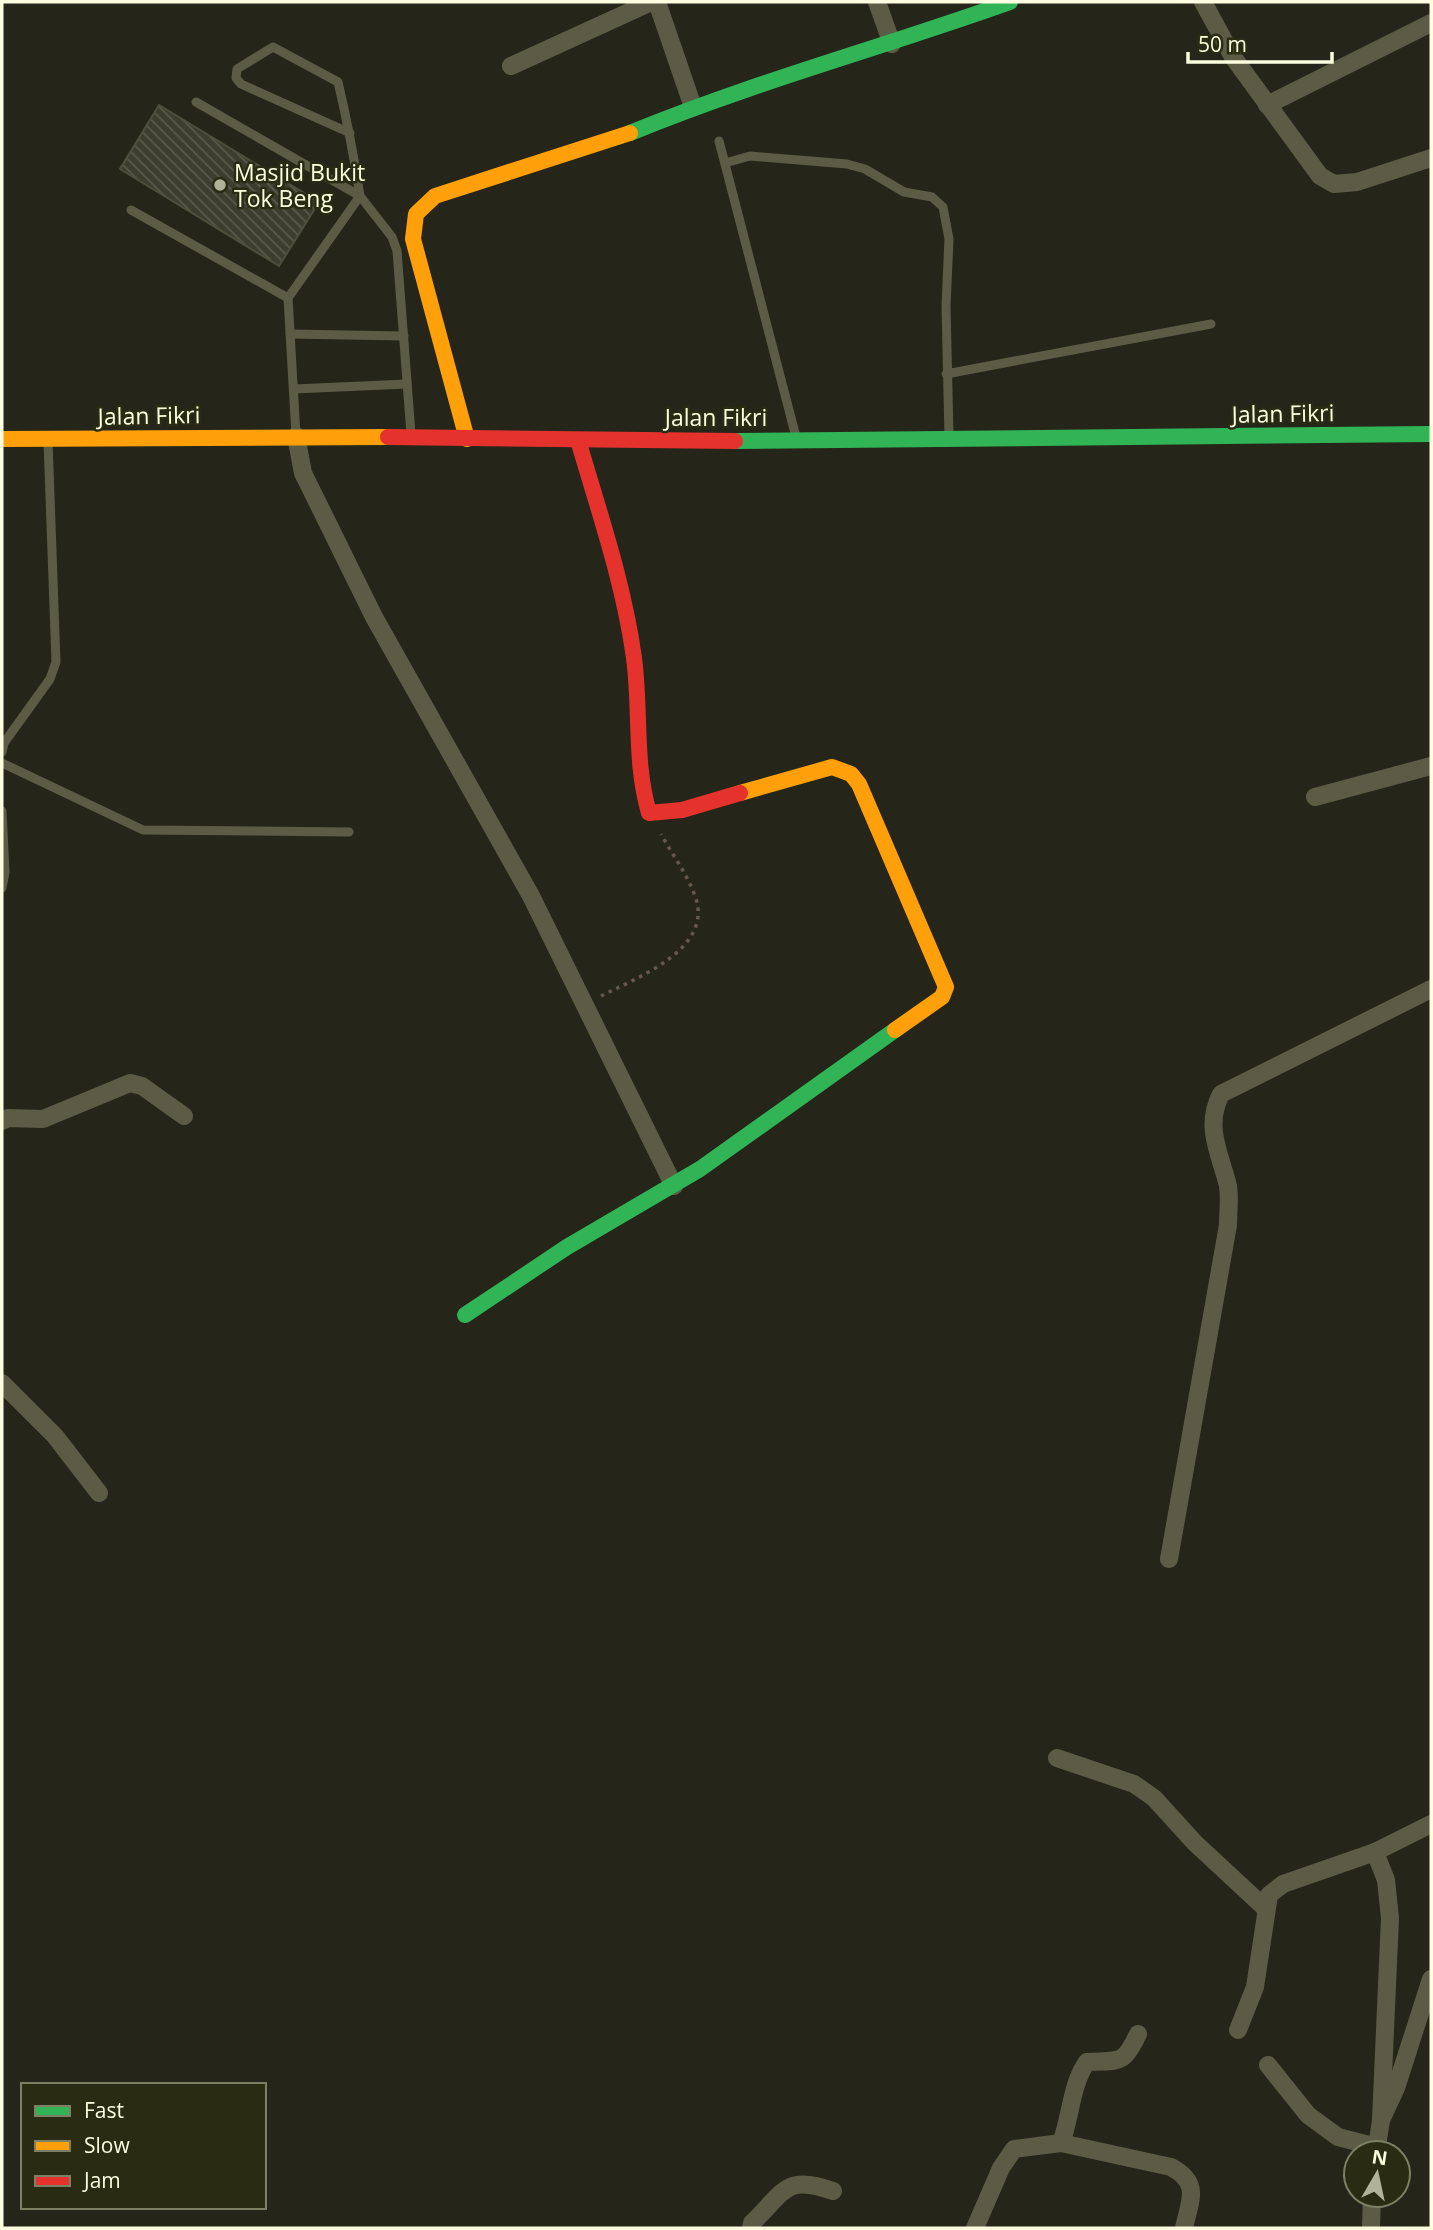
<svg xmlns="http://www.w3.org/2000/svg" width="1433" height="2230" font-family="'Open Sans',sans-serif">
<defs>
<pattern id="building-back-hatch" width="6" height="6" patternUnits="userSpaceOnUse" patternTransform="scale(1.75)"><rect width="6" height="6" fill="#3c3d2e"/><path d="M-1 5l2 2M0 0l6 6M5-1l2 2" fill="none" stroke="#595a4c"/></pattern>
</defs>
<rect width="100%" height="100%" fill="#252619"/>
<!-- building -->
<polygon fill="url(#building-back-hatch)" stroke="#4d4f3c" stroke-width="2" points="159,105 319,202 279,266 120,169"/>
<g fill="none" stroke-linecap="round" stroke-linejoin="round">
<!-- path -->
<path stroke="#66594b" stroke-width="3.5" stroke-dasharray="3.5 5" stroke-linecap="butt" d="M601,996C636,978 715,949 695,896C687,874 672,854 661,834"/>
<!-- lane -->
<g stroke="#5c5c46" stroke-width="9">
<polyline points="196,102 360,196 392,237 397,251 411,434"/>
<polyline points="719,141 796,437"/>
<polyline points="725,163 750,156 847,164 865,169 904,192 932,197 943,207 949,239 946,306 949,436"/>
<polyline points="131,210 288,298"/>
<polyline points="290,334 404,336"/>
<polyline points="946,374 1211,324"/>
<polyline points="294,389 407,384"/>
<path d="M296,435L288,298L360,196C354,157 347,120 338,82L273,47L237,69L236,78L241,84L350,133"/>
<polyline points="2,752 4,743 50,679 56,662 48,441"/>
<polyline points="2,763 143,830 349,832"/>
<polyline points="2,811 5,872 2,888"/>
</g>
<!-- street -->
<g stroke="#5c5c46" stroke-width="18">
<polyline points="657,2 693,107"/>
<polyline points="877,2 892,44"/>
<polyline points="1203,2 1233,57 1320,176 1334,184 1357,182 1431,158"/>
<polyline points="511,66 651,2"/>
<polyline points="1267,105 1431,23"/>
<polyline points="296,436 303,473 374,617 531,896 674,1186"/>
<polyline points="1315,797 1431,766"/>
<polyline points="2,1121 8,1118 43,1119 130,1083 142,1086 184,1116"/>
<polyline points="2,1383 55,1436 99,1493"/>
<path d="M1169,1559L1228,1225C1228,1212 1230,1198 1228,1186C1220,1153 1204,1127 1221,1094L1431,989"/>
<polyline points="1057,1758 1134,1784 1154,1798 1195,1843 1266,1909"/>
<polyline points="1375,1852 1386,1880 1390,1918 1381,2120"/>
<polyline points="1238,2030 1255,1987 1269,1895 1283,1884 1375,1852 1431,1824"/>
<polyline points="1268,2065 1308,2115 1338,2137 1377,2147"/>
<path d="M1061,2143C1071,2117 1071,2084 1087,2062C1120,2060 1123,2066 1138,2034"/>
<polyline points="1376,2153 1381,2120 1396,2088 1431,1979"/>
<path d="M751,2228L752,2223C785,2191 786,2174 833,2191"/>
<path d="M975,2228L1001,2168L1014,2149L1061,2143L1171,2167C1201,2183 1190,2200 1184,2228"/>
<polyline points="1371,2228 1372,2195"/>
</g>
<!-- fast -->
<g stroke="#30b455" stroke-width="16">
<path d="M630,133C754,82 884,47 1010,2"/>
<polyline points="735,441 1431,434"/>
<polyline points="465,1315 567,1247 700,1169 895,1030"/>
</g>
<!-- slow -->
<g stroke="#ff9f0a" stroke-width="16">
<polyline points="2,439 388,437"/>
<polyline points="467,439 413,239 416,214 435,196 630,133"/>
<polyline points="740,793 832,767 851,774 859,784 946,987 942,997 895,1030"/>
</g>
<!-- jam -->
<g stroke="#e5322d" stroke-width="16">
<polyline points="388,437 735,441"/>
<path d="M578,440C599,512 624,584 634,658C641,710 634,762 649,813L682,810L740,793"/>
</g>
</g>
<!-- markers -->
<circle fill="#b1b29a" stroke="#292c13" stroke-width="2.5" cx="220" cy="185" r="7"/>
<g text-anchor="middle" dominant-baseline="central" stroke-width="5" stroke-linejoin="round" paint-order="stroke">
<!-- poi labels -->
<g font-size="23" fill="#fcfedf" stroke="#292c13" text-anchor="start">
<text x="234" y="172">Masjid Bukit<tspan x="234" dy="26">Tok Beng</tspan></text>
</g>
<!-- street labels -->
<g font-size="23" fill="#fcfedf" stroke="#292c13">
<text transform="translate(1283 413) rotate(-1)">Jalan Fikri</text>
<text transform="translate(149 415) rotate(-1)">Jalan Fikri</text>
<text x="716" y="417">Jalan Fikri</text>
</g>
</g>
<!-- border -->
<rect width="1433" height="2230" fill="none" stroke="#fcfedf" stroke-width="7"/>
<!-- legend -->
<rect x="21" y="2083" width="245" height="126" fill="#292c13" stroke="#7d8065" stroke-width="2"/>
<rect x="35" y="2106" width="35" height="10" fill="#30b455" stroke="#7d8065" stroke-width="2"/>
<text x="84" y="2118" font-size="21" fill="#fcfedf">Fast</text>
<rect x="35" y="2141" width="35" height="10" fill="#ff9f0a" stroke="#7d8065" stroke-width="2"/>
<text x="84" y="2153" font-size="21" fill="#fcfedf">Slow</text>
<rect x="35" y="2176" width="35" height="10" fill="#e5322d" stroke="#7d8065" stroke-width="2"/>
<text x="84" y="2188" font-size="21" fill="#fcfedf">Jam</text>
<!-- north arrow -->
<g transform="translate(1377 2174) rotate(9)"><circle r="33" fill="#292c13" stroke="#7d8065" stroke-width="2"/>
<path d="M0-5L12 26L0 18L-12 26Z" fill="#b1b29a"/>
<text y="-10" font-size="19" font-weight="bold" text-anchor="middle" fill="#fcfedf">N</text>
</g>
<!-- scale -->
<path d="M1188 52v10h144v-10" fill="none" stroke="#fcfedf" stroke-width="3.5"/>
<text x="1198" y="52" font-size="21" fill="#fcfedf" stroke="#292c13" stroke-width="5" paint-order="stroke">50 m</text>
</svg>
